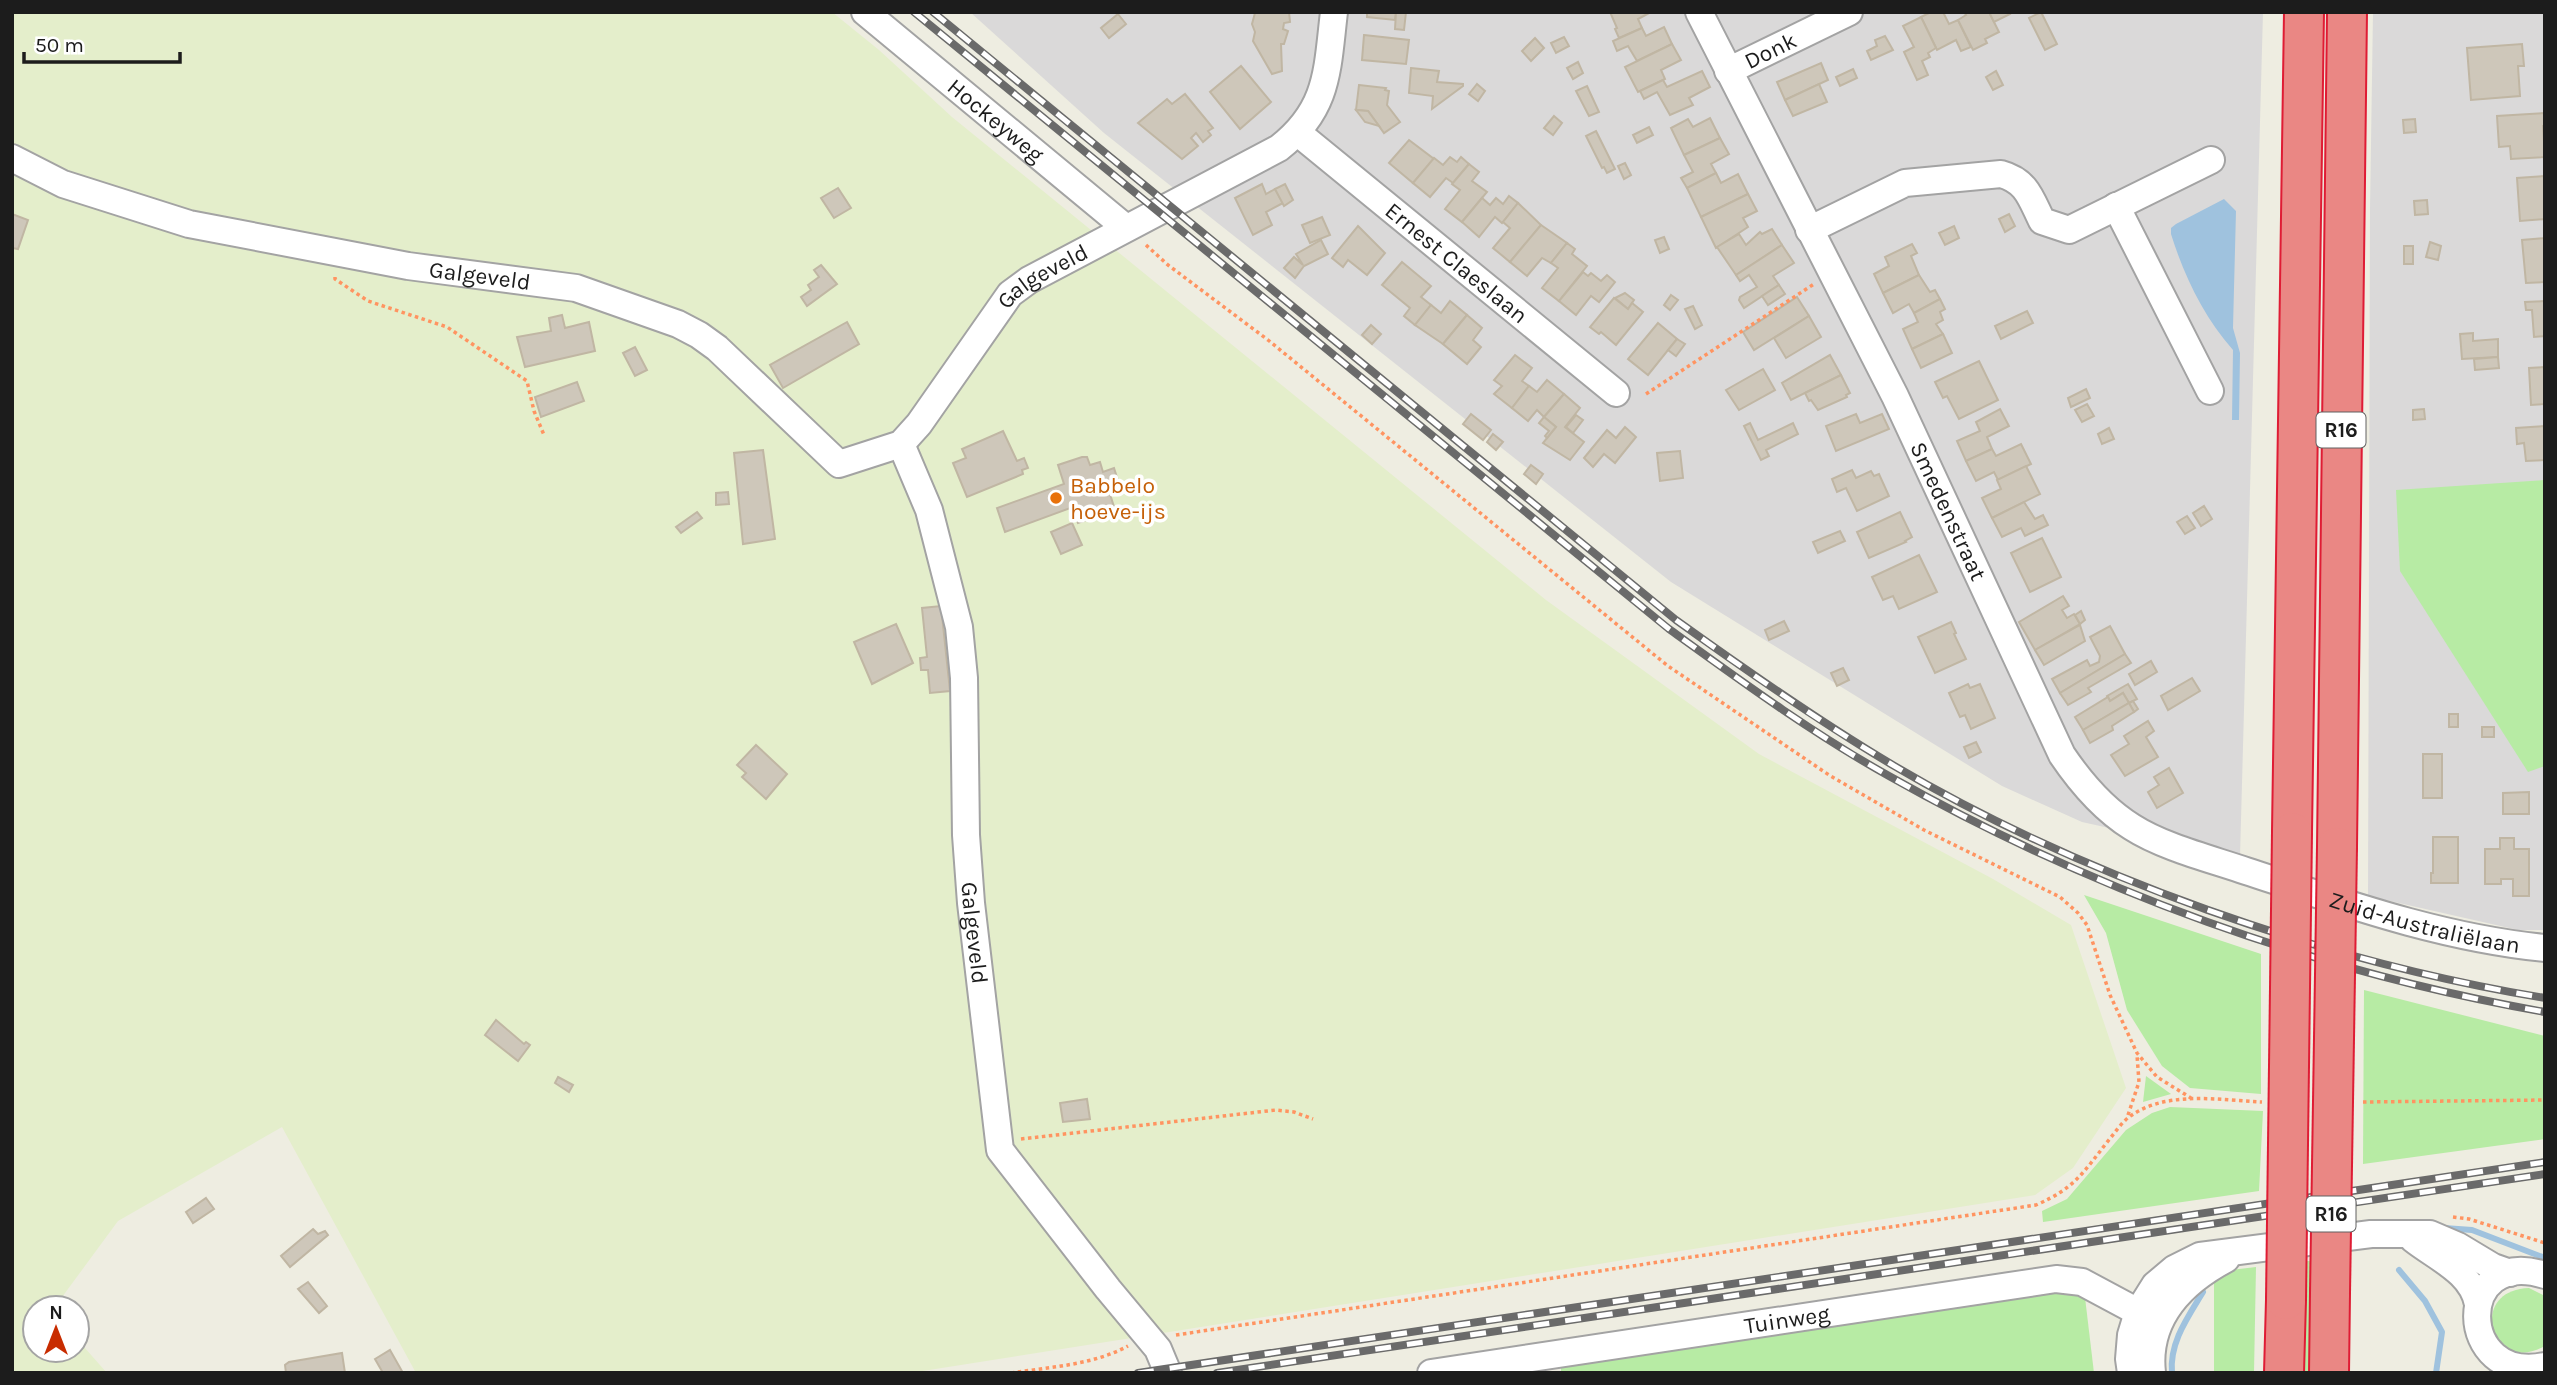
<svg xmlns="http://www.w3.org/2000/svg" width="2557" height="1385" font-family="Karla,sans-serif">
<rect width="100%" height="100%" fill="#eeede1"/>
<!-- residential -->
<g fill="#dad9d9">
<polygon points="970,12 2263,12 2240,857 2082,822 2002,786 1671,582 1104,133"/>
<polygon points="2373,12 2545,12 2545,930 2518,930 2368,896 2370,209"/>
</g>
<!-- farmland -->
<polygon fill="#e4eecb" points="12,12 832,12 879,50 952,117 1546,600 1759,754 1993,879 2071,925 2126,1088 2073,1168 2035,1195 910,1373 416,1373 282,1127 118,1221 54,1308 35,1308 35,1350 77,1350 77,1339 107,1373 12,1373"/>
<!-- grass -->
<g fill="#b7eba4">
<polygon points="2545,480 2545,766 2528,772 2400,571 2396,490"/>
<polygon points="2084,895 2261,954 2261,1094 2190,1088 2162,1066 2127,1010 2106,933"/>
<polygon points="2364,990 2545,1036 2545,1139 2363,1164"/>
<polygon points="2146,1076 2171,1094 2143,1102"/>
<polygon points="2170,1107 2263,1111 2259,1191 2043,1222 2042,1211 2067,1199 2126,1130 2152,1113"/>
<polygon points="2302,1261 2321,1261 2318,1373 2300,1373"/>
<polygon points="2256,1267 2254,1373 2214,1373 2214,1272"/>
<path d="M2529,1288L2545,1296V1346C2491,1377 2466,1290 2529,1288Z"/>
<polygon points="2084,1289 2094,1373 1561,1373 1561,1364"/>
</g>
<!-- water -->
<path fill="#9fc2de" d="M2224,199L2236,211L2233,328L2240,353L2239,420H2232L2233,350C2204,317 2184,276 2171,234V228L2176,224Z"/>
<g fill="none" stroke-linecap="round" stroke-linejoin="round">
<!-- stream -->
<g stroke="#9fc2de" stroke-width="6">
<polyline points="2444,1228 2472,1230 2545,1258"/>
<polyline points="2399,1270 2425,1301 2442,1332 2436,1373"/>
<path d="M2172,1373C2169,1343 2188,1317 2203,1292"/>
</g>
</g>
<!-- building -->
<g fill="#cec7ba" stroke="#c0b6a3" stroke-width="2">
<polygon points="1289,12 1290,22 1284,23 1283,29 1288,31 1284,44 1281,44 1282,71 1272,74 1253,41 1255,32 1252,24 1255,13"/>
<polygon points="1367,12 1396,12 1395,20 1367,17"/>
<polygon points="1396,12 1406,12 1404,30 1395,29"/>
<polygon points="1610,12 1651,12 1638,19 1642,28 1619,38 1615,29 1617,28"/>
<polygon points="1931,12 1943,12 1949,24 1958,20 1971,47 1961,51 1956,40 1937,50 1921,17"/>
<polygon points="1964,12 1989,12 1999,32 1985,39 1987,43 1973,50 1958,20 1966,15"/>
<polygon points="1989,12 2009,12 2010,14 1994,22"/>
<polygon points="2041,12 2057,44 2045,50 2029,18"/>
<polygon points="1118,14 1126,24 1109,38 1101,28"/>
<polygon points="1921,17 1936,48 1928,53 1930,57 1922,61 1928,75 1917,80 1904,52 1914,47 1903,26"/>
<polygon points="1664,27 1672,44 1637,61 1628,46 1617,51 1613,41 1642,28 1646,36"/>
<polygon points="1364,35 1409,40 1406,64 1362,60"/>
<polygon points="1885,36 1893,50 1871,60 1867,51 1877,46 1875,40"/>
<polygon points="1564,37 1569,46 1556,53 1551,43"/>
<polygon points="1535,38 1544,48 1531,61 1522,51"/>
<polygon points="1672,44 1681,60 1661,70 1665,79 1638,92 1625,67"/>
<polygon points="2522,44 2524,66 2518,66 2520,96 2471,100 2467,48"/>
<polygon points="1578,62 1583,73 1573,79 1567,68"/>
<polygon points="1821,63 1828,80 1785,100 1777,82"/>
<polygon points="1241,66 1271,102 1240,129 1210,92"/>
<polygon points="1411,68 1439,71 1437,82 1463,84 1463,86 1432,109 1433,96 1409,93"/>
<polygon points="1853,69 1857,78 1840,86 1836,77"/>
<polygon points="1702,71 1710,87 1689,98 1693,105 1670,115 1657,92 1644,99 1640,91 1663,80 1667,87"/>
<polygon points="1996,71 2003,85 1993,90 1986,77"/>
<polygon points="1477,84 1485,91 1478,101 1469,94"/>
<polygon points="1819,84 1827,102 1793,116 1785,100"/>
<polygon points="1359,85 1386,88 1385,90 1389,91 1387,105 1400,122 1384,133 1368,111 1356,110"/>
<polygon points="1587,86 1599,112 1589,116 1576,91"/>
<polygon points="1185,94 1213,128 1208,131 1211,135 1203,142 1196,133 1191,138 1198,146 1182,159 1138,123 1167,99 1172,104"/>
<polygon points="1356,110 1368,111 1379,126 1365,122"/>
<polygon points="2545,113 2545,126 2543,126 2545,157 2511,159 2510,146 2499,147 2497,116"/>
<polygon points="1554,116 1562,123 1553,135 1544,128"/>
<polygon points="1710,118 1720,138 1684,155 1671,128 1688,119 1693,127"/>
<polygon points="2415,119 2416,132 2404,133 2403,120"/>
<polygon points="1649,127 1653,135 1637,143 1633,135"/>
<polygon points="1596,131 1615,169 1607,173 1604,167 1602,168 1586,136"/>
<polygon points="1720,138 1729,154 1711,164 1716,173 1687,188 1681,178 1693,172 1684,155"/>
<polygon points="1409,140 1434,159 1413,183 1389,163"/>
<polygon points="1450,157 1457,162 1461,157 1469,164 1453,183 1446,178 1430,197 1413,183 1434,158 1443,165"/>
<polygon points="1625,163 1631,175 1624,179 1618,166"/>
<polygon points="1469,164 1479,172 1472,181 1487,192 1462,222 1445,209 1460,190 1452,184"/>
<polygon points="1716,173 1721,183 1738,174 1748,194 1701,217 1687,188"/>
<polygon points="2545,176 2545,219 2520,221 2517,178"/>
<polygon points="1262,184 1266,194 1275,189 1283,203 1266,212 1272,225 1253,235 1235,198"/>
<polygon points="1285,184 1293,200 1284,206 1275,189"/>
<polygon points="838,188 851,208 834,218 821,198"/>
<polygon points="1748,194 1757,211 1743,218 1748,227 1716,248 1701,217"/>
<polygon points="1509,196 1518,203 1502,223 1495,217 1479,237 1462,222 1482,198 1490,205 1496,198 1503,204"/>
<polygon points="2427,200 2428,214 2415,215 2414,201"/>
<polygon points="1518,203 1541,225 1510,262 1493,248 1510,228 1503,222"/>
<polygon points="12,214 28,220 18,249 12,248"/>
<polygon points="2009,214 2015,226 2005,232 1999,219"/>
<polygon points="1322,217 1330,235 1310,243 1302,225"/>
<polygon points="1541,225 1567,243 1551,263 1542,258 1527,276 1510,262"/>
<polygon points="1358,226 1385,253 1367,275 1348,260 1343,267 1332,258"/>
<polygon points="1954,226 1959,238 1945,245 1939,233"/>
<polygon points="1772,229 1782,245 1736,275 1717,247 1739,234 1746,245 1760,232 1762,234"/>
<polygon points="1664,237 1669,249 1660,253 1655,240"/>
<polygon points="2545,238 2545,282 2526,283 2522,240"/>
<polygon points="1321,240 1328,254 1304,266 1295,278 1284,268 1294,257 1303,265 1296,254"/>
<polygon points="2430,242 2441,246 2438,260 2426,257"/>
<polygon points="1567,243 1575,249 1572,254 1587,266 1559,301 1542,288 1558,268 1551,263"/>
<polygon points="1912,244 1917,253 1911,256 1919,275 1883,293 1874,274 1889,266 1885,257"/>
<polygon points="1782,245 1794,263 1773,276 1779,285 1744,308 1739,300 1740,297 1757,287 1749,275 1740,281 1736,275"/>
<rect x="2404" y="246" width="9" height="18"/>
<polygon points="1402,262 1431,286 1421,297 1431,305 1415,325 1404,316 1410,308 1382,285"/>
<polygon points="821,265 837,284 807,306 801,297 811,290 808,285 819,277 814,270"/>
<polygon points="1583,272 1588,276 1591,273 1601,281 1607,275 1615,282 1599,302 1591,296 1576,315 1559,301"/>
<polygon points="1919,275 1930,292 1935,290 1940,299 1914,313 1909,304 1893,313 1883,293"/>
<polygon points="1779,285 1785,294 1768,305 1762,296"/>
<polygon points="1625,293 1634,300 1628,309 1615,298"/>
<polygon points="1671,295 1678,300 1670,310 1664,305"/>
<polygon points="1797,297 1809,316 1754,350 1743,332"/>
<polygon points="1614,298 1628,309 1632,303 1643,312 1616,345 1601,332 1599,334 1590,327"/>
<polygon points="1940,299 1945,309 1940,312 1943,320 1936,324 1943,334 1912,349 1903,329 1918,322 1914,313"/>
<polygon points="1450,301 1467,315 1443,344 1415,325 1431,305 1441,313"/>
<polygon points="2545,301 2545,336 2534,337 2532,310 2526,310 2525,302"/>
<polygon points="1693,306 1702,325 1695,329 1685,309"/>
<polygon points="2027,311 2033,323 2001,339 1995,326"/>
<polygon points="562,315 565,328 589,322 595,351 525,367 517,337 551,331 549,318"/>
<polygon points="1467,315 1482,328 1473,340 1481,347 1467,364 1443,344"/>
<polygon points="1809,316 1821,337 1786,358 1774,338"/>
<polygon points="847,322 859,344 783,388 770,365"/>
<polygon points="1658,323 1677,339 1648,375 1628,359"/>
<polygon points="1371,325 1381,334 1372,344 1362,335"/>
<polygon points="2473,333 2473,341 2498,339 2498,357 2462,359 2460,334"/>
<polygon points="1943,334 1952,353 1921,368 1912,349"/>
<polygon points="1677,339 1685,344 1676,356 1668,350"/>
<polygon points="635,347 647,370 635,376 623,353"/>
<polygon points="1515,355 1532,368 1522,381 1529,386 1512,408 1494,394 1502,386 1494,380"/>
<polygon points="1830,355 1841,375 1791,400 1782,383"/>
<polygon points="2498,357 2499,368 2475,370 2474,359"/>
<polygon points="1979,361 1998,400 1959,419 1947,396 1943,398 1935,382"/>
<polygon points="2545,367 2545,404 2531,405 2529,368"/>
<polygon points="1763,369 1775,390 1739,410 1726,390"/>
<polygon points="1841,375 1850,393 1846,395 1847,397 1818,410 1811,400 1809,401 1805,393"/>
<polygon points="1547,380 1564,394 1544,417 1537,410 1528,421 1512,408 1529,386 1537,392"/>
<polygon points="577,382 584,401 541,417 535,397"/>
<polygon points="2086,389 2090,398 2071,407 2068,398"/>
<polygon points="1564,394 1580,408 1565,427 1584,442 1570,460 1543,443 1556,427 1544,417"/>
<polygon points="2087,404 2094,416 2082,422 2075,410"/>
<polygon points="2000,409 2009,426 1987,437 1992,449 1966,461 1957,441 1980,431 1976,422"/>
<polygon points="2424,409 2425,419 2413,420 2413,410"/>
<polygon points="1471,414 1491,430 1483,440 1463,424"/>
<polygon points="1856,414 1860,423 1882,414 1889,429 1836,451 1826,426"/>
<polygon points="1576,415 1583,420 1573,433 1566,427"/>
<polygon points="1544,417 1556,427 1547,438 1545,436 1549,431 1539,423"/>
<polygon points="1750,423 1758,440 1793,423 1798,434 1766,450 1769,456 1761,460 1744,426"/>
<polygon points="2545,426 2545,460 2526,461 2524,443 2517,444 2516,428"/>
<polygon points="1625,427 1636,437 1615,463 1604,454 1593,467 1584,458 1607,430 1616,438"/>
<polygon points="2109,428 2114,439 2102,444 2098,434"/>
<polygon points="1003,431 1017,461 1024,458 1028,468 1022,470 1023,474 967,497 953,463 966,458 962,449"/>
<polygon points="1493,434 1503,442 1496,450 1487,442"/>
<polygon points="2021,444 2031,464 1998,480 1994,472 1976,481 1966,461 1992,449 1996,456"/>
<polygon points="763,450 775,539 743,544 734,453"/>
<polygon points="1680,451 1683,478 1660,481 1657,453"/>
<polygon points="1082,457 1087,457 1090,465 1100,462 1103,472 1114,468 1121,490 1110,494 1115,510 1078,523 1073,507 1005,532 997,508 1064,484 1058,465"/>
<polygon points="1531,465 1543,474 1536,484 1524,474"/>
<polygon points="2026,466 2040,494 1992,518 1982,498 2001,489 1997,480"/>
<polygon points="1852,470 1856,478 1871,471 1874,476 1879,474 1889,496 1857,511 1846,488 1837,492 1832,479"/>
<polygon points="728,492 729,504 716,505 716,493"/>
<polygon points="2024,502 2035,519 2043,515 2048,525 2025,536 2021,528 2002,537 1992,518"/>
<polygon points="2204,506 2212,519 2201,526 2193,513"/>
<polygon points="697,512 702,518 681,533 676,527"/>
<polygon points="1900,512 1912,537 1905,541 1906,542 1869,558 1857,532"/>
<polygon points="2187,516 2195,528 2185,534 2177,522"/>
<polygon points="1072,523 1082,545 1061,554 1051,532"/>
<polygon points="1840,531 1845,541 1818,553 1813,542"/>
<polygon points="2042,538 2061,577 2030,592 2011,553"/>
<polygon points="1919,555 1937,592 1899,609 1893,596 1883,600 1872,577"/>
<polygon points="2063,596 2069,606 2062,610 2067,618 2074,614 2080,624 2035,650 2019,622"/>
<polygon points="941,606 950,691 930,693 928,670 921,670 920,658 927,657 922,608"/>
<polygon points="2081,611 2085,620 2080,624 2075,615"/>
<polygon points="1784,621 1789,631 1769,640 1765,630"/>
<polygon points="1951,622 1956,633 1954,634 1966,659 1935,673 1918,637"/>
<polygon points="896,624 913,663 872,684 854,642"/>
<polygon points="2080,625 2085,641 2044,665 2035,650"/>
<polygon points="2110,626 2125,654 2060,693 2052,679 2087,660 2090,666 2099,662 2100,656 2090,637"/>
<polygon points="2125,654 2131,663 2088,688 2091,692 2068,705 2060,693"/>
<polygon points="2151,661 2157,672 2135,685 2129,674"/>
<polygon points="1843,668 1849,680 1837,686 1831,673"/>
<polygon points="2192,678 2200,691 2168,710 2161,696"/>
<polygon points="1968,684 1970,688 1980,684 1995,718 1971,729 1965,715 1960,717 1949,693"/>
<polygon points="2128,684 2137,699 2129,703 2123,693 2110,701 2107,696"/>
<polygon points="2123,693 2129,703 2083,730 2075,717 2108,697 2110,701"/>
<polygon points="2133,701 2138,709 2134,712 2129,703"/>
<polygon points="2129,703 2134,712 2112,726 2113,730 2090,743 2083,730"/>
<rect x="2449" y="714" width="9" height="13"/>
<polygon points="2148,721 2154,731 2146,737 2158,757 2125,776 2111,755 2129,744 2124,736"/>
<rect x="2482" y="727" width="12" height="10"/>
<polygon points="1976,742 1981,752 1969,758 1964,747"/>
<polygon points="756,745 787,774 766,799 742,777 746,773 737,765"/>
<rect x="2423" y="754" width="19" height="44"/>
<polygon points="2169,768 2183,793 2157,808 2148,792 2159,785 2154,777"/>
<polygon points="2529,792 2529,814 2503,814 2503,793"/>
<polygon points="2433,837 2458,837 2458,883 2431,883 2431,873 2433,873"/>
<polygon points="2500,838 2514,838 2514,849 2529,849 2529,896 2513,896 2513,879 2501,879 2501,884 2485,884 2485,849 2500,849"/>
<polygon points="496,1020 524,1044 526,1042 530,1045 518,1061 485,1035"/>
<polygon points="558,1077 573,1085 569,1092 555,1083"/>
<polygon points="1087,1099 1090,1119 1063,1122 1060,1103"/>
<polygon points="206,1198 214,1209 193,1223 186,1212"/>
<polygon points="313,1229 318,1234 325,1231 328,1235 290,1267 281,1256"/>
<polygon points="308,1282 327,1306 319,1313 298,1289"/>
<polygon points="390,1350 403,1373 383,1373 375,1359"/>
<polygon points="342,1353 345,1373 286,1373 285,1365 289,1362"/>
</g>
<g fill="none" stroke-linecap="round" stroke-linejoin="round">
<defs>
<g id="minor">
<path id="s1" d="M865,12L1126,228"/>
<path id="s2" d="M1699,12L1895,396L2062,755C2081,783 2103,809 2132,827C2163,847 2211,859 2246,871C2344,903 2442,938 2545,948"/>
<path id="s3" d="M1728,71L1849,12"/>
<path id="s4" d="M1298,133L1616,393"/>
<path id="s5" d="M12,158L63,184L189,224L408,266L576,288L678,324L699,335L717,348L839,464L901,444L919,424L1010,294L1029,280L1279,148C1329,109 1327,70 1334,12"/>
<polyline points="2116,206 2210,391"/>
<path d="M1809,230L1905,183L2001,174C2027,181 2031,199 2042,221L2069,230L2211,160"/>
<path id="s6" d="M901,444L929,510L959,627L964,678L966,835L971,903L1000,1150L1108,1289L1158,1349L1168,1373"/>
<path d="M2413,1239C2437,1258 2472,1272 2478,1304"/>
<path d="M2545,1275C2453,1246 2456,1385 2545,1366"/>
<path id="s7" d="M1431,1373L2056,1279L2082,1282L2138,1312"/>
<polyline points="2131,1373 2129,1359 2131,1335 2138,1312 2155,1285 2174,1269 2200,1256 2371,1234 2430,1234 2458,1246 2493,1267 2510,1273"/>
<path d="M2152,1373C2146,1319 2181,1283 2226,1259"/>
</g>
<g id="highway">
<polyline points="2292,832 2304,12"/>
<polyline points="2337,847 2347,12"/>
<polyline points="2284,1373 2286,1300"/>
<polyline points="2329,1373 2330,1293"/>
</g>
</defs>
<!-- minor casing -->
<use href="#minor" stroke="#a3a3a3" stroke-width="30"/>
<!-- highway casing -->
<use href="#highway" stroke="#df1c34" stroke-width="42"/>
<!-- path -->
<g stroke="#ff9461" stroke-width="3.5" stroke-dasharray="3.5 3.5" stroke-linecap="butt">
<polyline points="1146,245 1168,265 1268,340 1668,666 1829,775 1924,830 2060,897 2078,913 2087,925 2110,995 2137,1053 2157,1077 2191,1098"/>
<polyline points="335,277 335,279 368,301 447,327 527,381 534,411 544,435"/>
<polyline points="1646,394 1814,284"/>
<polyline points="2363,1102 2545,1100"/>
<polyline points="2128,1115 2139,1082 2137,1055"/>
<polyline points="1021,1139 1276,1110 1294,1112 1313,1119"/>
<polyline points="2453,1217 2469,1219 2545,1243"/>
<path d="M1176,1335L2036,1205C2075,1188 2083,1173 2108,1141C2114,1134 2121,1123 2129,1117C2166,1090 2219,1100 2262,1102"/>
<path d="M1011,1373C1050,1367 1093,1365 1128,1346"/>
</g>
<!-- minor -->
<use href="#minor" stroke="#fff" stroke-width="26"/>
<!-- highway -->
<use href="#highway" stroke="#ea8784" stroke-width="38"/>
<defs>
<g id="rail">
<path d="M914,12L1669,629C1741,681 1812,733 1889,776C2091,890 2316,972 2545,1012"/>
<path d="M933,12L1676,620C1747,671 1817,720 1891,764C2082,877 2326,962 2545,998"/>
<polyline points="1138,1373 2545,1162"/>
<polyline points="1217,1373 2545,1174"/>
</g>
</defs>
<!-- rail casing -->
<use href="#rail" stroke="#6a6a6a" stroke-width="8"/>
<!-- rail -->
<use href="#rail" stroke="#fff" stroke-width="5" stroke-dasharray="16" stroke-linecap="butt"/>
<defs>
<g id="highway-bridge">
<polyline points="2330,1293 2337,847"/>
<polyline points="2286,1300 2292,832"/>
</g>
</defs>
<!-- highway-bridge casing -->
<use href="#highway-bridge" stroke="#df1c34" stroke-width="42" stroke-linecap="butt"/>
<!-- highway-bridge -->
<use href="#highway-bridge" stroke="#ea8784" stroke-width="38"/>
</g>
<!-- markers -->
<circle fill="#e8710a" stroke="#fff" stroke-width="2.5" cx="1056" cy="498" r="7"/>
<g text-anchor="middle" dominant-baseline="central" stroke-width="7" stroke-linejoin="round" paint-order="stroke">
<!-- shield labels -->
<g fill="#fff" stroke="#606060" stroke-width="2">
<rect x="2316.5" y="412.5" width="49" height="35" rx="5"/>
<rect x="2306.5" y="1196.5" width="49" height="35" rx="5"/>
</g>
<g font-size="21" font-weight="bold" fill="#1c1c1c">
<text x="2341" y="430">R16</text>
<text x="2331" y="1214">R16</text>
</g>
<!-- street labels -->
<g font-size="23" fill="#1c1c1c" stroke="#fff">
<text stroke="none"><textPath href="#s3" startOffset="47">Donk</textPath></text>
<text stroke="none"><textPath href="#s1" startOffset="170">Hockeyweg</textPath></text>
<text stroke="none"><textPath href="#s4" startOffset="205">Ernest Claeslaan</textPath></text>
<text stroke="none"><textPath href="#s5" startOffset="485">Galgeveld</textPath></text>
<text stroke="none"><textPath href="#s5" startOffset="1192">Galgeveld</textPath></text>
<text stroke="none"><textPath href="#s2" startOffset="558">Smedenstraat</textPath></text>
<text stroke="none"><textPath href="#s2" startOffset="1237">Zuid-Australiëlaan</textPath></text>
<text stroke="none"><textPath href="#s6" startOffset="499">Galgeveld</textPath></text>
<text stroke="none"><textPath href="#s7" startOffset="360">Tuinweg</textPath></text>
</g>
<!-- food labels -->
<g font-size="23" fill="#c56008" stroke="#fff" text-anchor="start">
<text x="1070" y="485">Babbelo<tspan x="1070" dy="26">hoeve-ijs</tspan></text>
</g>
</g>
<!-- border -->
<rect width="2557" height="1385" fill="none" stroke="#1c1c1c" stroke-width="28"/>
<!-- north arrow -->
<g transform="translate(56 1329)"><circle r="33" fill="#ffffff" stroke="#a4a4a4" stroke-width="2"/>
<path d="M0-5L12 26L0 18L-12 26Z" fill="#c82c00"/>
<text y="-10" font-size="19" font-weight="bold" text-anchor="middle" fill="#1c1c1c">N</text>
</g>
<!-- scale -->
<path d="M24 52v10h156v-10" fill="none" stroke="#1c1c1c" stroke-width="3.5"/>
<text x="35" y="52" font-size="21" fill="#1c1c1c" stroke="#ffffff" stroke-width="5" paint-order="stroke">50 m</text>
</svg>
